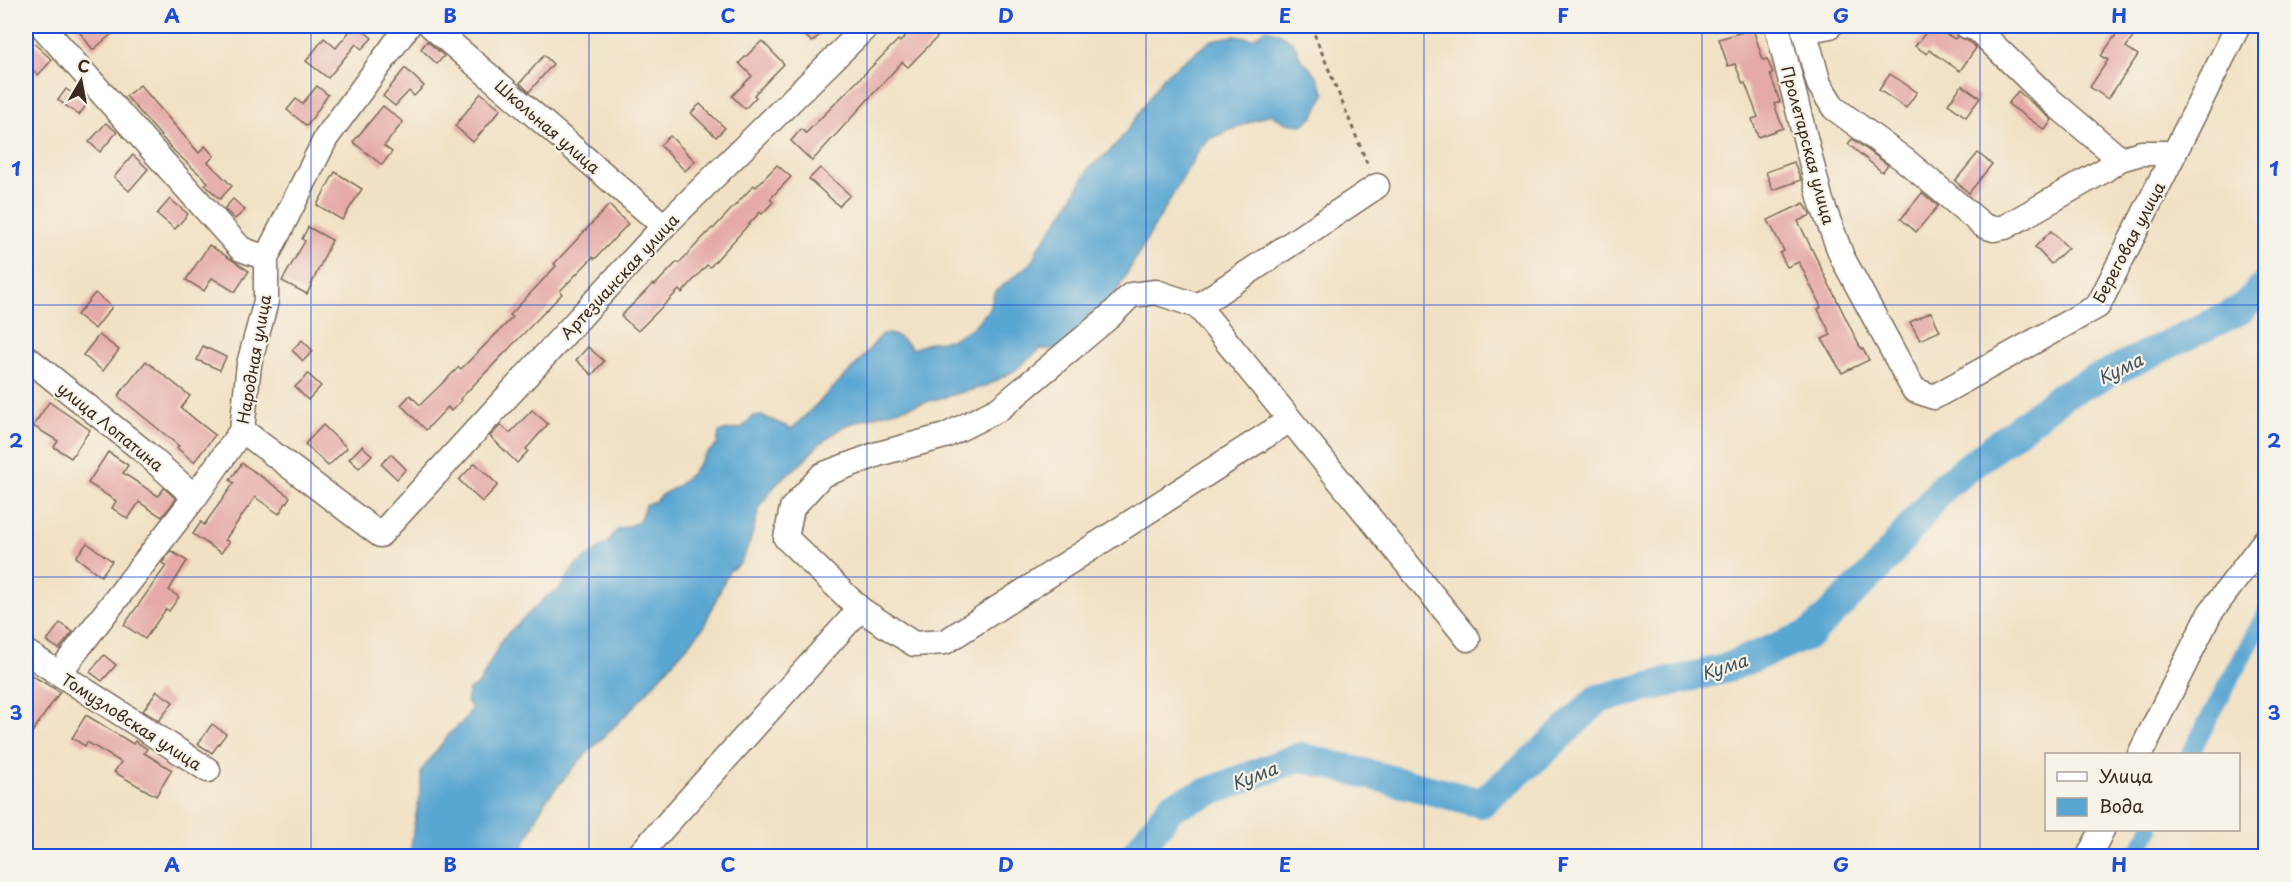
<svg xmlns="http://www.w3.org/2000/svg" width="2291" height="882" font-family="'Playpen Sans',sans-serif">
<rect width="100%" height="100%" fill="#f7f3e8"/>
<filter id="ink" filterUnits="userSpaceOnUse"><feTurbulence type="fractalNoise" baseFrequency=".0167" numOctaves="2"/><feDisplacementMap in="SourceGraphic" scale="12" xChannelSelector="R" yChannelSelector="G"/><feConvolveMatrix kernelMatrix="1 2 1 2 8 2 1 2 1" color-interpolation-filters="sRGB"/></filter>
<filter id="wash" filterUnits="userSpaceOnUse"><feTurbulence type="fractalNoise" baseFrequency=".008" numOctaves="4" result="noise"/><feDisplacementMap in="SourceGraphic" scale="24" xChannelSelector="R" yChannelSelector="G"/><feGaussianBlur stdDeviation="1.35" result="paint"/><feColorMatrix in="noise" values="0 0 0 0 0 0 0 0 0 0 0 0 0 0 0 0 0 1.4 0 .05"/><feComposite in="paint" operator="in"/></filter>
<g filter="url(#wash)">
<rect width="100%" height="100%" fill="#f1e1c4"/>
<!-- water -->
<path fill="#59a6d2" stroke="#4a6878" stroke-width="1.5" d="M1266,29L1277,32L1294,43L1300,58L1317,76L1325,94L1313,117L1302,125L1286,123L1270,114L1211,138L1200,148L1114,296L1060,349H1041L1012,372L986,386L874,416L844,426L817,446L803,462L778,482L760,505L750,542L740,564L729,571L703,628L630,711L581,759L545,801L524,845L523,856H411C410,827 423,800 421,771L450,733L465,720L472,707L466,701L469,690L479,684L503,638L547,596L559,590L576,565L607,543L617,530L639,522L645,505L655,502L661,495L676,487L692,473L705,455L717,445L719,432L742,428L753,416H763L792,429L858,363L882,334C897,333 902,339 912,349L932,342L951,340L972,328L990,309L994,293L1032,262L1037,249L1062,215L1090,167L1109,152L1124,135L1164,76L1212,40L1233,36L1253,38Z"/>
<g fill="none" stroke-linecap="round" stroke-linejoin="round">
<!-- canal -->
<g stroke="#59a6d2" stroke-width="18">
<polyline points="2190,754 2266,613"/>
<polyline points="2135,856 2150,830"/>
</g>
<!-- river -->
<polyline stroke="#59a6d2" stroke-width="30" points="1134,856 1172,806 1300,757 1481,803 1540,754 1598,699 1724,669 1810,634 1878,568 1945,485 2063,395 2240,310 2266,285"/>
</g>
<g id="blocks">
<!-- building -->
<g fill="#e5aaa6">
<polygon points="75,26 121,26 93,50"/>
<polygon points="354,26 358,26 372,38 362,49 356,44 328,78 306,61 324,38 336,48"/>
<polygon points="795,26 829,26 812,42"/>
<polygon points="915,26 948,26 908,67 902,62 812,161 791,141 801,129 806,133 898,40 900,42"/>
<polygon points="1931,26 1955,39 1957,36 1968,41 1976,48 1960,71 1929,50 1927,54 1915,46"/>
<polygon points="2122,26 2141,26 2126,47 2138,55 2108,99 2090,87 2108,60 2101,56"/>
<polygon points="1753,29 1763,60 1767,59 1773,73 1770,74 1780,102 1774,104 1783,128 1758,137 1752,119 1758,117 1745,83 1743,84 1735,64 1728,66 1719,39"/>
<polygon points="26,36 52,60 38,75 26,63"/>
<polygon points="427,41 444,56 437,64 421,49"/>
<polygon points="762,41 784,64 754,95 756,97 745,109 732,96 752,76 739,63"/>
<polygon points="544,55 553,64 529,92 520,83"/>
<polygon points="405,68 424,86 414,96 409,91 395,106 383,96"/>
<polygon points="1890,74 1917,92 1906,108 1879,90"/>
<polygon points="140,85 199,153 205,146 214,156 208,162 232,186 220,199 205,185 208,182 174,151 126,96"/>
<polygon points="1962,85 1980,98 1966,117 1948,104"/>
<polygon points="317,86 328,95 307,126 287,110 296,99 302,104"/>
<polygon points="66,89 87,104 79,115 58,100"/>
<polygon points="2018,91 2052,120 2045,130 2008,104"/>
<polygon points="481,93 501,109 473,142 455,126"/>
<polygon points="700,104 725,128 716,137 691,113"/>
<polygon points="383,106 403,122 384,146 392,152 382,165 353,142"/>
<polygon points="106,123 117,132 100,152 89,142"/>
<polygon points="670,136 695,161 685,171 660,145"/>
<polygon points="1852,139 1888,165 1882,172 1848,144"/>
<polygon points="1978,153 1992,164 1969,193 1955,181"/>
<polygon points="133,155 148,169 129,191 114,177"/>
<polygon points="1794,162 1801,180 1773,190 1766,172"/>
<polygon points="777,165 791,177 770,199 773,202 762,214 760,212 710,267 707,265 682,293 679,290 638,331 621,316 653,284 655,285 677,262 679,263 712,228 713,229 754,185 756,187"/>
<polygon points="820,168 850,195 839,206 809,179"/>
<polygon points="335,172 362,189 342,220 317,205"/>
<polygon points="1922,193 1938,206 1916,232 1901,219"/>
<polygon points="170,199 188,214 175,229 157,214"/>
<polygon points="233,199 245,210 235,219 224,209"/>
<polygon points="1804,203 1811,215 1798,221 1861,349 1863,349 1869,360 1842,373 1822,339 1831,335 1818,309 1821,307 1799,262 1787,267 1780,253 1784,251 1768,220"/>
<polygon points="609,205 628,224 595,259 593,257 560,291 562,294 460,399 462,400 451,411 448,407 426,430 401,405 410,395 420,405 459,367 461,369 513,317 510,315 556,266 554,264"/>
<polygon points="308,227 332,240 307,294 282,281 305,241 302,239"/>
<polygon points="2051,231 2068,248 2051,264 2035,247"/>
<polygon points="209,245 249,271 235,292 212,278 204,291 186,280"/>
<polygon points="95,293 112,307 95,329 77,315"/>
<polygon points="1931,312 1940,331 1920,340 1910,322"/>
<polygon points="99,335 119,350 103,371 83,355"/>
<polygon points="302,340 313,351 303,361 292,350"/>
<polygon points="203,346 226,357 220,370 197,360"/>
<polygon points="588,347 604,361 592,375 576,360"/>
<polygon points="146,361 190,396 181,408 215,435 194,462 177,448 179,446 118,396"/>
<polygon points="308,374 321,386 308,400 295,387"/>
<polygon points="49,402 90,430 71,458 54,447 58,441 33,426"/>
<polygon points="532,410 548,424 526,449 528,451 517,463 490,436 501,425 510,433"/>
<polygon points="323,425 347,448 328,466 305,444"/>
<polygon points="362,446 372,455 359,468 349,459"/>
<polygon points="108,452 128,465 123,473 158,496 164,488 176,499 162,517 139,502 128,519 112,508 116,501 88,483"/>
<polygon points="391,454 406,469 397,479 381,464"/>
<polygon points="242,463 290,497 279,514 255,497 225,540 229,542 221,553 193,534 201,522 204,525 234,483 230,480"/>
<polygon points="475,463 498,485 482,502 459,480"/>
<polygon points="87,543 112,561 101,576 76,557"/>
<polygon points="171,551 187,561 169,590 179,597 169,611 166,609 145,639 124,625 166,566 162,563"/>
<polygon points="60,623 73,632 59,649 47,641"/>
<polygon points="104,655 116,665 102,681 90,672"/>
<polygon points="26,672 60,692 26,741"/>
<polygon points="157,691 173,702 159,721 143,711"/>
<polygon points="86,715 133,744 135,741 147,749 144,753 172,770 156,796 114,772 121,762 87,742 85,746 72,738"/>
<polygon points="212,724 226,734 212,753 198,744"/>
</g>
</g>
</g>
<g filter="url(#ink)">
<use href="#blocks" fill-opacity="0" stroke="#7b6a58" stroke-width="1.5"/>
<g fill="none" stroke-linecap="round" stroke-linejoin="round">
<defs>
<g id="minor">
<polyline points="42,26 241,249 266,258"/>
<polyline points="431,26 664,226"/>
<polyline points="1777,26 1821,201 1842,257 1914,390 1934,397 2098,306 2238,26"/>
<polyline points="1803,26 1819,84 1834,108 1906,161 1984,226 1994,229 2005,227 2103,171 2120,159 2141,153 2164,153 2172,157"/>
<polyline points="1967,26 1977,29 2049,99 2120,159"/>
<polyline points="1804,31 1830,26"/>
<polyline points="1377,186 1198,306 1468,639"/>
<polyline points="1198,306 1156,292 1131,295 1109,317 999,409 945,436 878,454 822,475 792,508 786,538 860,609 914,644 945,642 1290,420"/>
<polyline points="26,357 142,450 195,497"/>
<polyline points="242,430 380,535 664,226 867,26"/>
<polyline points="26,652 208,770"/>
<polyline points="59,673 195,497 242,430 249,364 266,301 266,258 326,138 408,26"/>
<polyline points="2140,754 2210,613 2266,539"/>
<polyline points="638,856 860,609"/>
<polyline points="2089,856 2102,830"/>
</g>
</defs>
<!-- minor casing -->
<use href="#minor" stroke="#7b6a58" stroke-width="27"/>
<!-- path -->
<polyline stroke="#7b6a58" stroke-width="3" stroke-dasharray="4.5 4.5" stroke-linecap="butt" points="1311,26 1369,168"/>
<!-- minor -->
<use href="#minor" stroke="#fff" stroke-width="24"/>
</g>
</g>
<!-- grid -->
<path fill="none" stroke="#1d4ed8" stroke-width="1.5" stroke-opacity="0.55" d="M311,26V856M589,26V856M867,26V856M1146,26V856M1424,26V856M1702,26V856M1980,26V856M26,305H2266M26,577H2266"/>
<g text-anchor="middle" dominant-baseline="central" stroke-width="4.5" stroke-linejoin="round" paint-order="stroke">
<!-- street labels -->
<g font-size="16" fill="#3b2a1e" stroke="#f7f3e8">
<text transform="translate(548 126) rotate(41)">Школьная улица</text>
<text transform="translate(1809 145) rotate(75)">Пролетарская улица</text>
<text transform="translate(2128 242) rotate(-62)">Береговая улица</text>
<text transform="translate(619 276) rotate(-47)">Артезианская улица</text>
<text transform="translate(253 359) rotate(-80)">Народная улица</text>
<text transform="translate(111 426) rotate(39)">улица Лопатина</text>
<text transform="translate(132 721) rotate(33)">Томузловская улица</text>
</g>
<!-- water labels -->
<g font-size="18" font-style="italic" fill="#46555d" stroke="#f7f3e8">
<text transform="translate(2120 368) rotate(-26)">Кума</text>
<text transform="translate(1724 666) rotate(-18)">Кума</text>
<text transform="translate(1254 775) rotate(-21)">Кума</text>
</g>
</g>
<!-- margin -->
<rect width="2291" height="882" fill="none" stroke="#f7f3e8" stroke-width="66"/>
<!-- legend -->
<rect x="2045" y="753" width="195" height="78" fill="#f7f3e8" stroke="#aca397" stroke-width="1.5"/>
<rect x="2057" y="772" width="30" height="9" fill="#ffffff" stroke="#aca397" stroke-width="1.5"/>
<text x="2099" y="783" font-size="18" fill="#3b2a1e">Улица</text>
<rect x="2057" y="798" width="30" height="18" fill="#59a6d2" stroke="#aca397" stroke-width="1.5"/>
<text x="2099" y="813" font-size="18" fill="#3b2a1e">Вода</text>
<!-- north arrow -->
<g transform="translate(81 81) rotate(10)" stroke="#f7f3e8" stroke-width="4.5" paint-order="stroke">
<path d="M0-4.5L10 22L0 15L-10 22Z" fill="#3b2a1e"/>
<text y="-9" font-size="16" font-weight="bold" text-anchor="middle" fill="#3b2a1e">С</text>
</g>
<rect x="33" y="33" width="2225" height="816" fill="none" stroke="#1d4ed8" stroke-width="2"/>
<g font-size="20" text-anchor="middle" font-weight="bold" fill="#1d4ed8">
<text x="172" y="23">A</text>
<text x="450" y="23">B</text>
<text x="728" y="23">C</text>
<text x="1006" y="23">D</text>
<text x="1285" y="23">E</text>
<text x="1563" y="23">F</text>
<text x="1841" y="23">G</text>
<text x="2119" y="23">H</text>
<text x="16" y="176">1</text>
<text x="2274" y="176">1</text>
<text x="16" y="448">2</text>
<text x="2274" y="448">2</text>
<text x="16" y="720">3</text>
<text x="2274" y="720">3</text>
<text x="172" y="872">A</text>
<text x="450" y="872">B</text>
<text x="728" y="872">C</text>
<text x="1006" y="872">D</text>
<text x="1285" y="872">E</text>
<text x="1563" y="872">F</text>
<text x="1841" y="872">G</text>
<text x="2119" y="872">H</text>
</g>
</svg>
